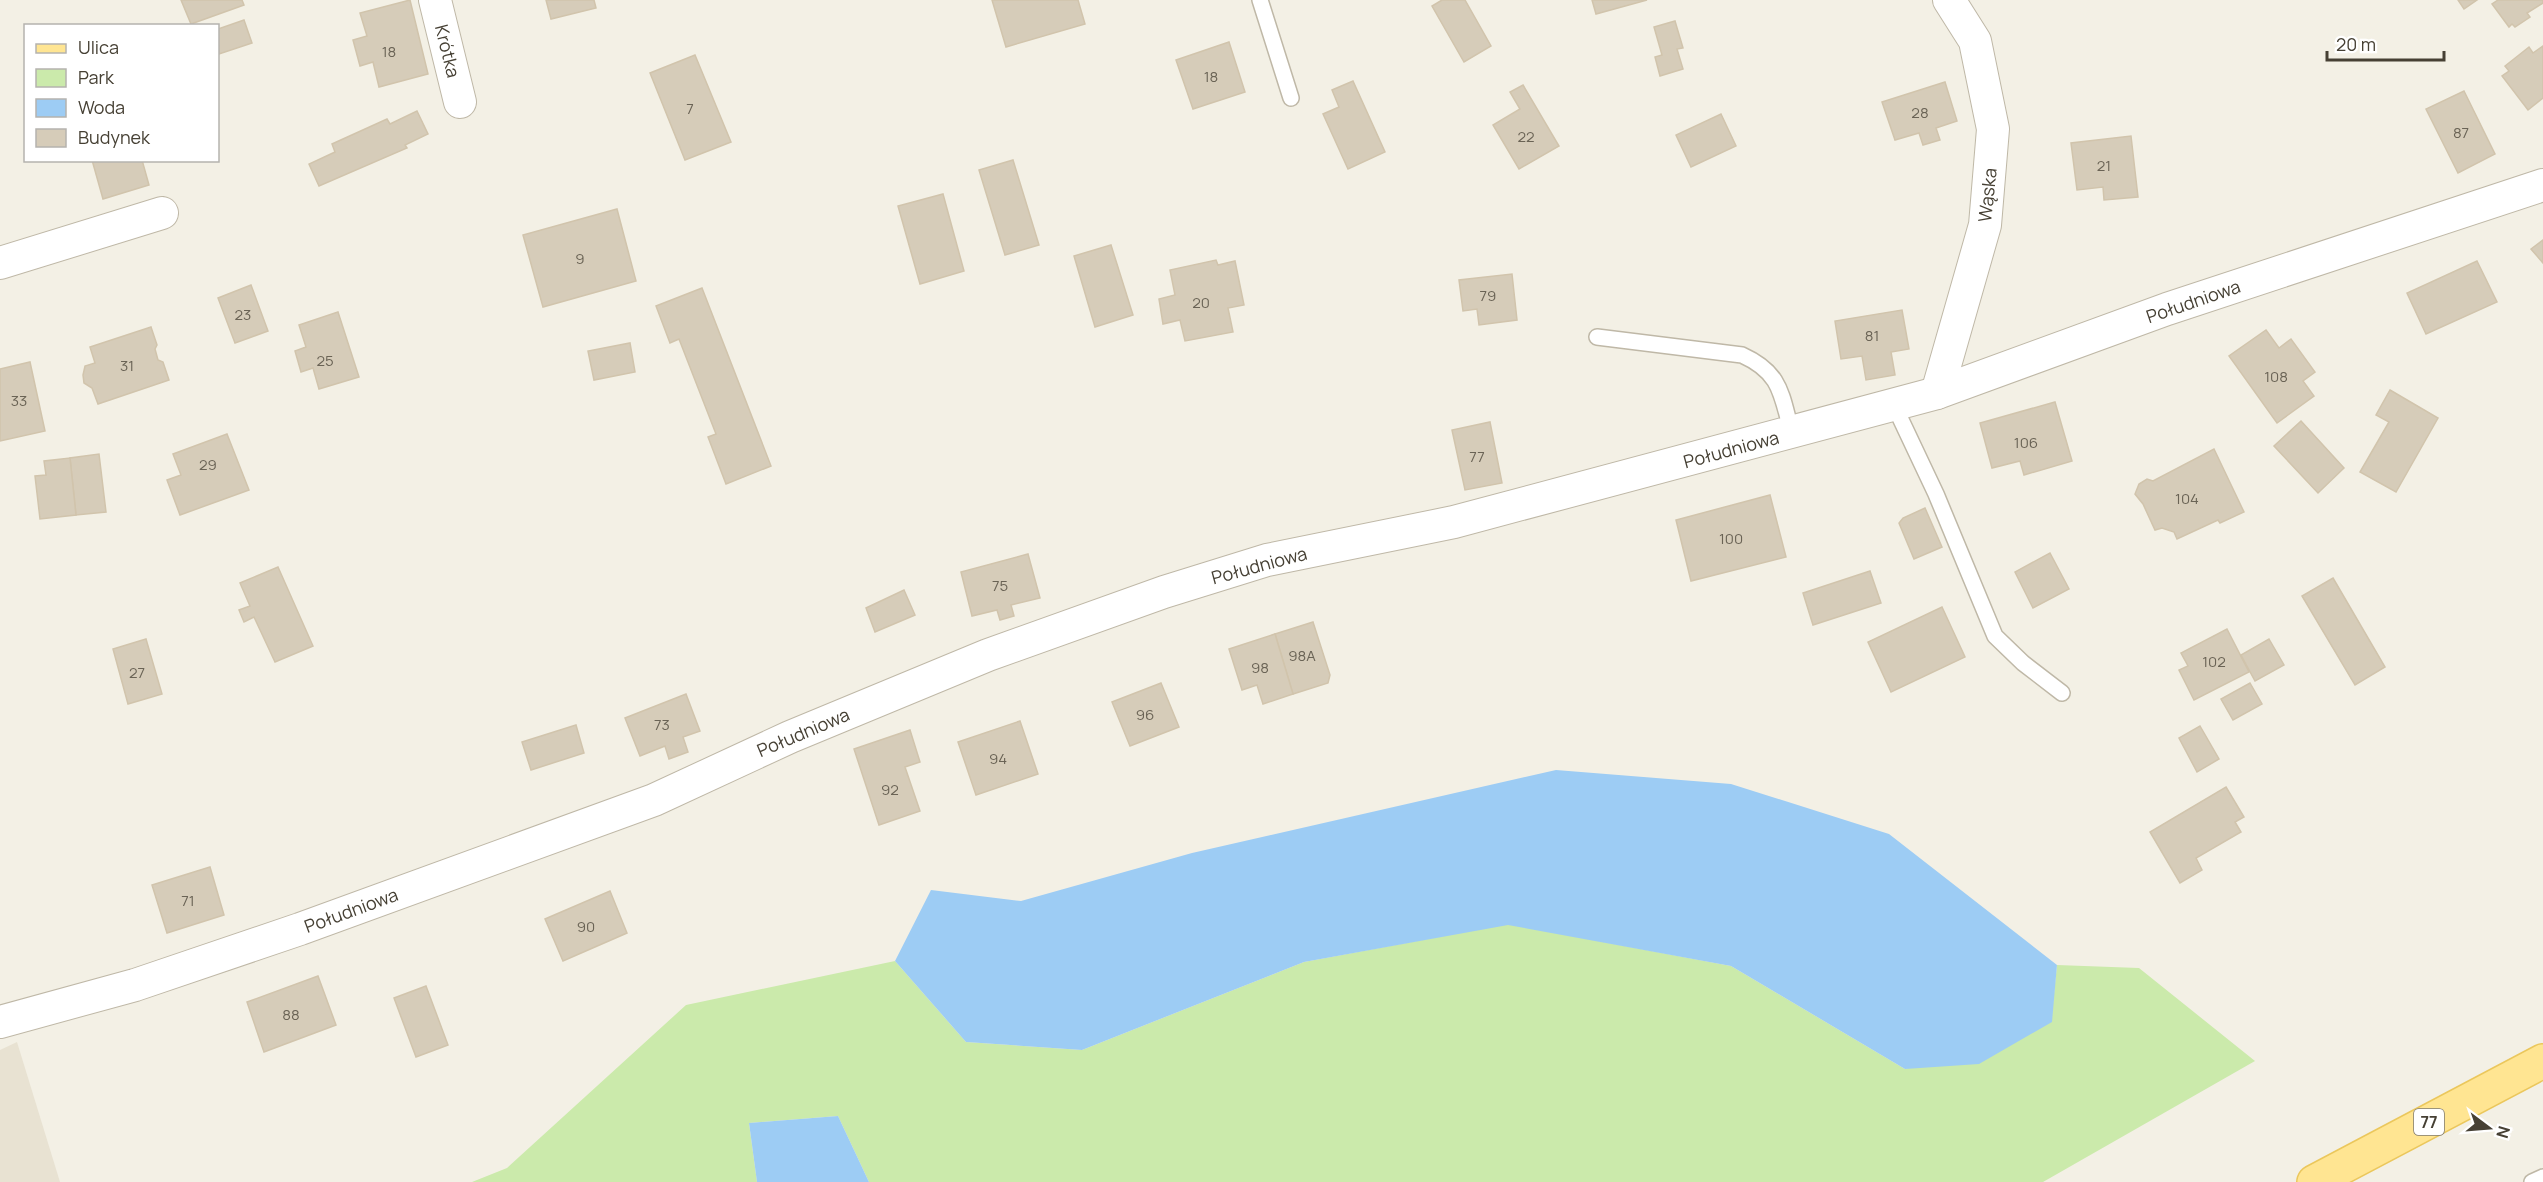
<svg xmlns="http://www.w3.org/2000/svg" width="2543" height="1182" font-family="Manrope,sans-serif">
<rect width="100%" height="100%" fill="#f3f0e5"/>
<!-- residential -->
<polygon fill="#e8e2d2" points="17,1042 60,1182 0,1182 0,1050"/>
<!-- green -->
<polygon fill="#cbeaab" points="1508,924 1731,966 1905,1069 2051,1022 2057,965 2139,968 2255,1061 2043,1182 869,1182 838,1116 749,1123 757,1182 472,1182 507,1168 686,1005 895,961 966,1042 1082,1050 1304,962"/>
<!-- water -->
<g fill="#9dccf4">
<polygon points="1556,770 1731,784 1889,834 2057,965 2052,1022 1979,1064 1905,1069 1731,966 1508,925 1304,962 1082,1050 966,1042 895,961 931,890 1021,901 1192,853"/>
<polygon points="838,1116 869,1182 757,1182 749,1123"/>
</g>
<!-- building -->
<g fill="#d6ccb9" stroke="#d1c4ac" stroke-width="1.5">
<polygon points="181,0 242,0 244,5 191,24"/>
<polygon points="410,0 428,74 379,87 373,62 360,66 353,40 367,36 360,13"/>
<polygon points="546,0 594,0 596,8 551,19"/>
<polygon points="992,0 1078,0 1085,24 1006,47"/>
<polygon points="1442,0 1465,0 1491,46 1464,62 1432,6"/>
<polygon points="1592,0 1647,0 1596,14"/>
<polygon points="2458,0 2477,0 2464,9"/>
<polygon points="2498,0 2543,0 2543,3 2527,13 2530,17 2515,27 2512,24 2509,27 2492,4"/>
<polygon points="244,20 252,43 219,54 218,29"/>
<polygon points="1675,21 1683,48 1677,49 1683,69 1660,76 1655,57 1662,55 1654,27"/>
<polygon points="1229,42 1245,92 1193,109 1176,60"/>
<polygon points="2543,46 2543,98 2528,110 2502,76 2509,71 2505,66 2529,47 2533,53"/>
<polygon points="695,55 731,142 685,160 650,73"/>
<polygon points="1353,81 1385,152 1348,169 1323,114 1339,107 1332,90"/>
<polygon points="1945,82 1957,121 1936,128 1940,140 1923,145 1919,133 1895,140 1882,102"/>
<polygon points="1523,85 1559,146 1519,169 1493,125 1520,109 1510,92"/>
<polygon points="2464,91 2495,154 2458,173 2426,109"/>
<polygon points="417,111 428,134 405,145 407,148 319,186 309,164 335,152 332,144 387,119 390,124"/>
<polygon points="1721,114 1736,146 1691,167 1676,135"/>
<polygon points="2131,136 2138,197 2104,200 2103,187 2077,190 2071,143"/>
<polygon points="92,160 142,160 149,185 103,199"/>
<polygon points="1013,160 1039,245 1005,255 979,170"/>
<polygon points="943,194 964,271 920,284 898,206"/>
<polygon points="617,209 636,281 543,307 523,235"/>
<polygon points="2543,240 2543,263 2531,249"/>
<polygon points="1111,245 1133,315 1095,327 1074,256"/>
<polygon points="1216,260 1218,265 1235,261 1244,305 1228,308 1233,332 1185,341 1180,320 1163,324 1159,299 1175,295 1170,270"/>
<polygon points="2477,261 2497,302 2426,334 2407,293"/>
<polygon points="1512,274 1517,320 1479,325 1477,309 1463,311 1459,280"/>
<polygon points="251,285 268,331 235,343 218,298"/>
<polygon points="702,288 771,466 726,484 708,437 716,434 679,339 670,343 656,306"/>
<polygon points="1902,310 1909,349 1891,352 1895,375 1866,380 1862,356 1841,359 1835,321"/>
<polygon points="338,312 359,377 319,389 313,368 301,372 295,351 306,347 299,325"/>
<polygon points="151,327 157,345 155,349 158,360 163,362 169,380 98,404 92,388 84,383 83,375 85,366 95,363 90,347"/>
<polygon points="2266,330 2279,348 2291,339 2315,372 2303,381 2314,396 2277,423 2229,356"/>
<polygon points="630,343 635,372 594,380 588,351"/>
<polygon points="30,362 45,431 0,441 0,369"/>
<polygon points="2390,390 2438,418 2396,492 2360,472 2389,422 2376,415"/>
<polygon points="2055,402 2072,461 2024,475 2020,461 1992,468 1980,423"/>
<polygon points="2301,421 2344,468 2318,493 2274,446"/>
<polygon points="1490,422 1502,483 1465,490 1452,430"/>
<polygon points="227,434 249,490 180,515 167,480 181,475 173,454"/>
<polygon points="2214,449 2244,512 2220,523 2218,520 2177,539 2174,532 2162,528 2155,530 2143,504 2135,494 2139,484 2147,479 2153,481"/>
<polygon points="99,454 106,512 76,515 70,458"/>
<polygon points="70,458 76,515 40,519 35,476 46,475 44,461"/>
<polygon points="1770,495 1786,557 1691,581 1676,520"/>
<polygon points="1925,508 1942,547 1914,559 1899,523 1903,518"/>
<polygon points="2050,553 2069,589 2033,608 2015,572"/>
<polygon points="1028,554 1040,598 1011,605 1014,616 1000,620 997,610 972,616 961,572"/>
<polygon points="278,567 313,646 275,662 254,617 244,622 239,610 250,606 240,583"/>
<polygon points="1870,571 1881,603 1813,625 1803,593"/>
<polygon points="2333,578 2385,667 2355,685 2302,596"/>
<polygon points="904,590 915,615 875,632 866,608"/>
<polygon points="1942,607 1965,657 1891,692 1868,642"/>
<polygon points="1313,622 1330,675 1328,683 1293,694 1275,634"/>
<polygon points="2227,629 2249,672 2194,700 2179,670 2188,666 2181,653"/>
<polygon points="1275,634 1293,694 1263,704 1257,685 1242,690 1229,649"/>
<polygon points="146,639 162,694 128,704 113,649"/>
<polygon points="2269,639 2284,665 2255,681 2241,655"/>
<polygon points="1161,683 1179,727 1130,746 1112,702"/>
<polygon points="2250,683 2262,704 2233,720 2221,699"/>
<polygon points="686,694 700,731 683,737 688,752 669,759 665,746 640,756 625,718"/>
<polygon points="1020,721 1038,774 976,795 958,742"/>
<polygon points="576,725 584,753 531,770 522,742"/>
<polygon points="2200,726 2219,759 2197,772 2179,738"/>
<polygon points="910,730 920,762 905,767 920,811 879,825 854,749"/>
<polygon points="2226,787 2244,817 2235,822 2241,832 2196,858 2202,870 2180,883 2150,832"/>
<polygon points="210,867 224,915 167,933 152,885"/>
<polygon points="610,891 627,933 563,961 545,919"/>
<polygon points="318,976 336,1025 264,1052 247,1002"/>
<polygon points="426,986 448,1045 416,1057 394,998"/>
</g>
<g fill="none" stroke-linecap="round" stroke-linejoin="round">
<defs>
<g id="lane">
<polyline points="1260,0 1291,98"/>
<path d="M1597,337L1742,355C1782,373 1781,395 1792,433"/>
<polyline points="1894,405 1936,494 1995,636 2023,663 2062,693"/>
<polyline points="2532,1182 2543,1177"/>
</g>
<g id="street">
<polyline points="435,0 460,102"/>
<polyline points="0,263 162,213"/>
<polyline points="1937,393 1985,225 1993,129 1975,41 1949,0"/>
<polyline points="0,1022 135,985 300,929 654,800 790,737 988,655 1164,592 1267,560 1454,522 1937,393 2167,309 2543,185"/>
</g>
<polyline id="primary" points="2314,1182 2543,1061"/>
</defs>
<!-- lane casing -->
<use href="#lane" stroke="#bfb8a7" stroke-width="18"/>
<!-- street casing -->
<use href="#street" stroke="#bfb8a7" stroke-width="34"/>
<!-- primary casing -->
<use href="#primary" stroke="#ebc75c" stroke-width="36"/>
<!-- lane -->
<use href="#lane" stroke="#fff" stroke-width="15"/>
<!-- street -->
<use href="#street" stroke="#fff" stroke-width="32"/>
<!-- primary -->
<use href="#primary" stroke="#ffe592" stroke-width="33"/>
</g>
<g text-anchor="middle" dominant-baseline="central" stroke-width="5" stroke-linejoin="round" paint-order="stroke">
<!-- number labels -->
<g font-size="15" fill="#6a6355">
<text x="389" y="51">18</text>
<text x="1211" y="76">18</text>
<text x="690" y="108">7</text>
<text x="1920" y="112">28</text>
<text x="2461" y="132">87</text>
<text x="1526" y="136">22</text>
<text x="2104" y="165">21</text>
<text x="580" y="258">9</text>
<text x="1488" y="295">79</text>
<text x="1201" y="302">20</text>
<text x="243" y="314">23</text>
<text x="1872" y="335">81</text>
<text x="325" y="360">25</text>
<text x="127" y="365">31</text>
<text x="2276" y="376">108</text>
<text x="19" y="400">33</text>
<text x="2026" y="442">106</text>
<text x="1477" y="456">77</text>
<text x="208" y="464">29</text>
<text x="2187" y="498">104</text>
<text x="1731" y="538">100</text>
<text x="1000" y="585">75</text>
<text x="1302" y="655">98A</text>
<text x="2214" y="661">102</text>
<text x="1260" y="667">98</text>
<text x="137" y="672">27</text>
<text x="1145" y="714">96</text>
<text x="662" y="724">73</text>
<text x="998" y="758">94</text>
<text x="890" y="789">92</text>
<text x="188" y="900">71</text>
<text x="586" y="926">90</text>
<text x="291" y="1014">88</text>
</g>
<!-- shield labels -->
<rect fill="#fff" stroke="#7e7971" stroke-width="1.5" x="2414" y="1109" width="30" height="26" rx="4.5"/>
<g font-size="16" font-weight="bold" fill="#464034">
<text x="2429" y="1122">77</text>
</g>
<!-- street labels -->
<g font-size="18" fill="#464034" stroke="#fff">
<text transform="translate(448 51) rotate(76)">Krótka</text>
<text transform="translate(1987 195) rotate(-84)">Wąska</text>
<text transform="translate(2193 301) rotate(-19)">Południowa</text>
<text transform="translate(1731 449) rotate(-15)">Południowa</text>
<text transform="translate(1259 565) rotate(-15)">Południowa</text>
<text transform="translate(803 732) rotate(-23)">Południowa</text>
<text transform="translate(351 910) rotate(-20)">Południowa</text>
</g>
</g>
<!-- legend -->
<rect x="24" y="24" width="195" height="138" fill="#ffffff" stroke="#b5b3ae" stroke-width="1.5"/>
<rect x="36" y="44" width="30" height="9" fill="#ffe592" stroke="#b5b3ae" stroke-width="1.5"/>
<text x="78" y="54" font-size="18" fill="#464034">Ulica</text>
<rect x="36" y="69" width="30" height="18" fill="#cbeaab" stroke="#b5b3ae" stroke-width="1.5"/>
<text x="78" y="84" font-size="18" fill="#464034">Park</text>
<rect x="36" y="99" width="30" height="18" fill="#9dccf4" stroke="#b5b3ae" stroke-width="1.5"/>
<text x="78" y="114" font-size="18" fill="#464034">Woda</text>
<rect x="36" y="129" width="30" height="18" fill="#d6ccb9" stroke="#b5b3ae" stroke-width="1.5"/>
<text x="78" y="144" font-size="18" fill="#464034">Budynek</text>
<!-- north arrow -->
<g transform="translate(2489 1128) rotate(106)" stroke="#ffffff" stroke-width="4.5" paint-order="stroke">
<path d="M0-4.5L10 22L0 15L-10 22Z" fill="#464034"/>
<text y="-9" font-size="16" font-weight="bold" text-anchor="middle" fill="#464034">N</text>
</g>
<!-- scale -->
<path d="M2327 51v9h117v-9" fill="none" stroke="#464034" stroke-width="3"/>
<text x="2336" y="51" font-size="18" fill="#464034" stroke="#ffffff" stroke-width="4.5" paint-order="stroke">20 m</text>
</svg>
